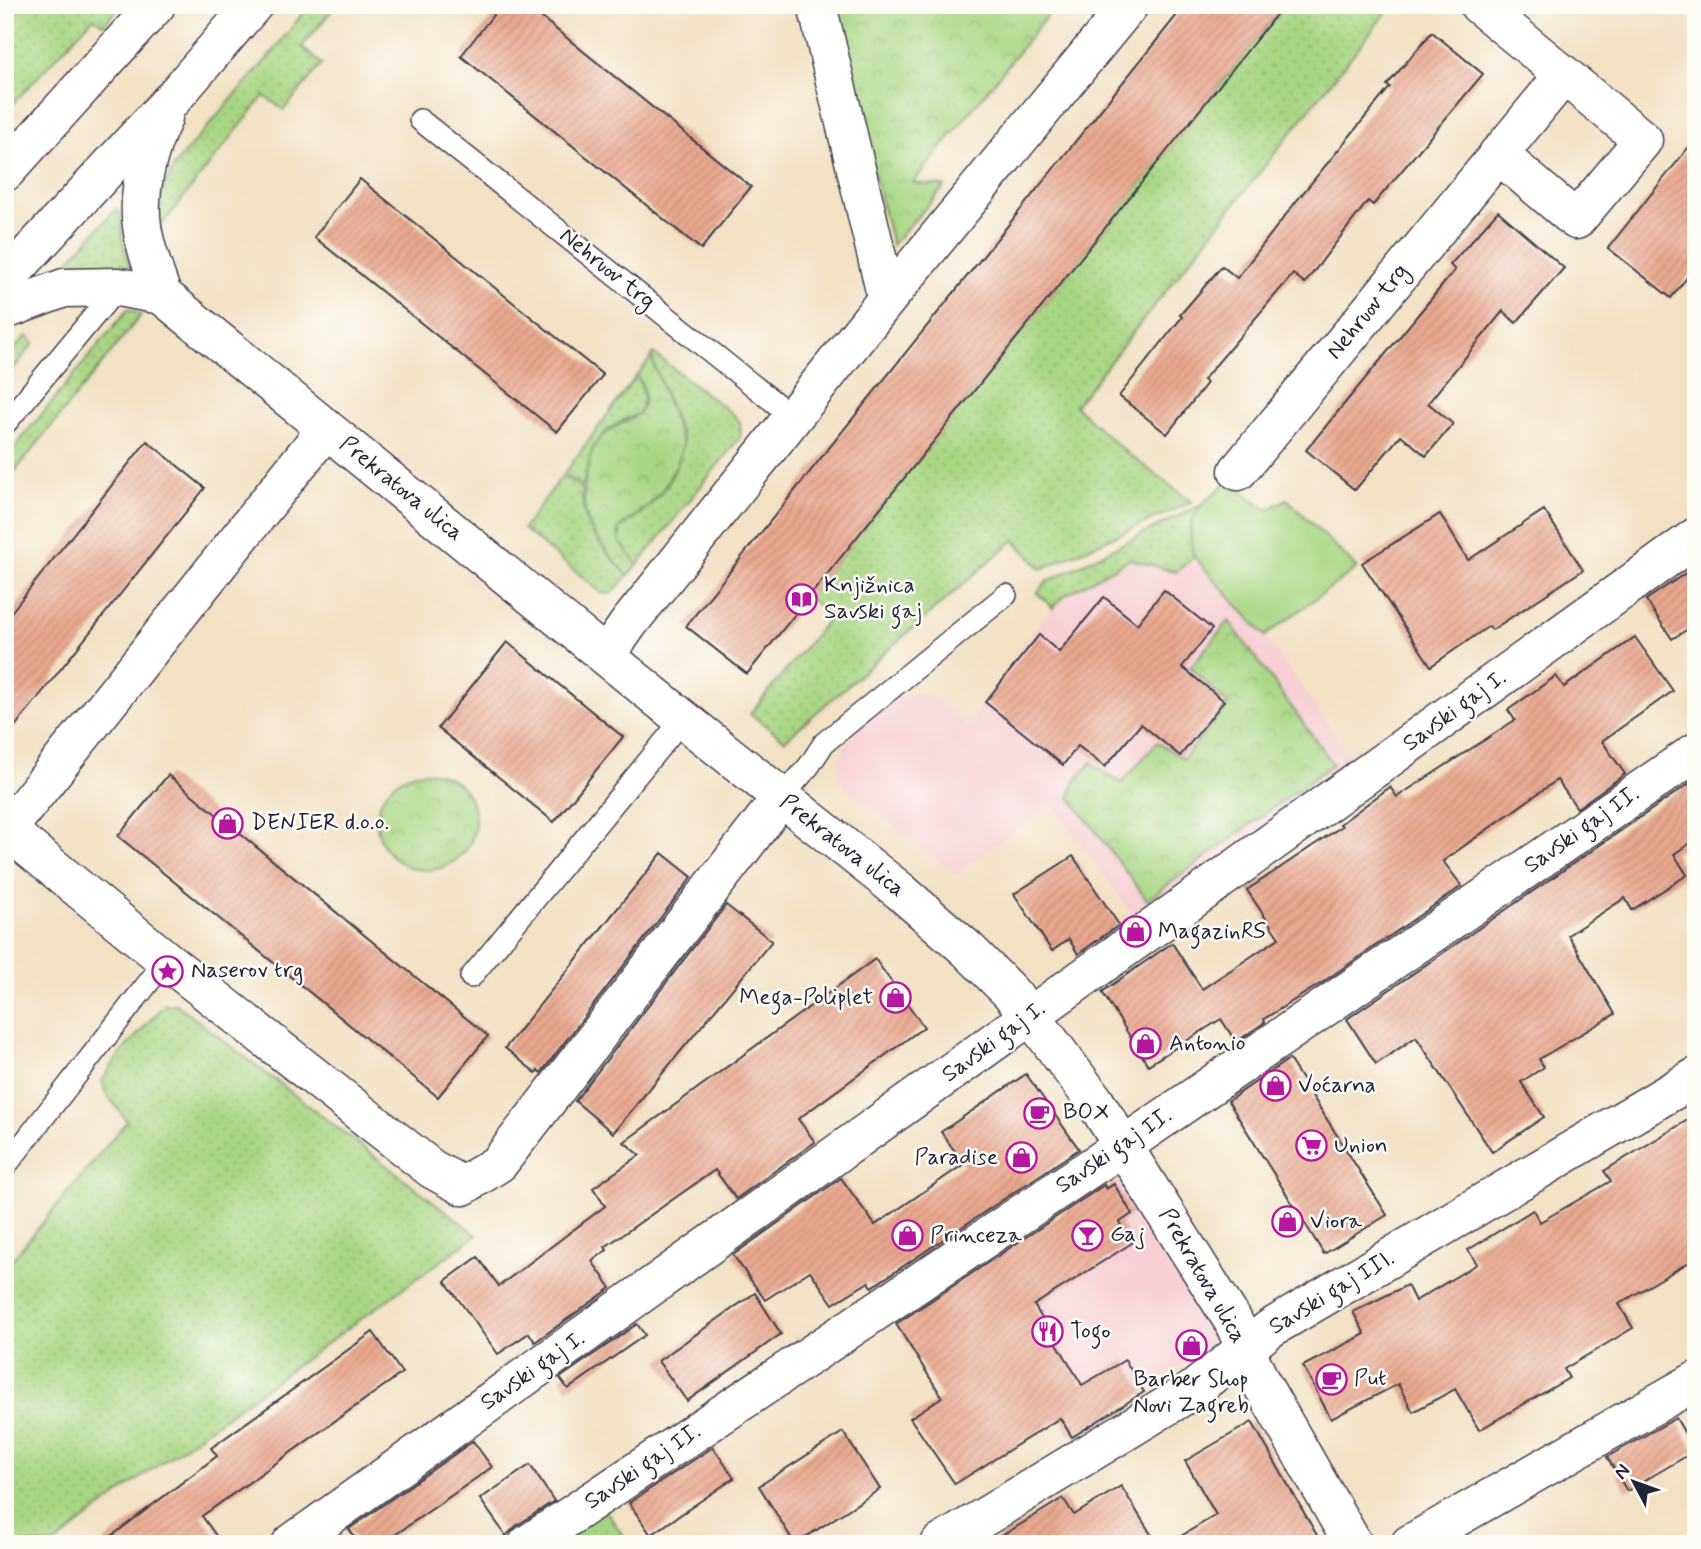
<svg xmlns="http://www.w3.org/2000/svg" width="1701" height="1549" font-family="Mynerve,sans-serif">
<defs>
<pattern id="grass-dots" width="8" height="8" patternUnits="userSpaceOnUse" patternTransform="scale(1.75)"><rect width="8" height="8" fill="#a7d581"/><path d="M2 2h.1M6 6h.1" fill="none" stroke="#8fb770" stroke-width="1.8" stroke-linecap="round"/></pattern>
<pattern id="park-crowns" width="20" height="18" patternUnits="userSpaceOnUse" patternTransform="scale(1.75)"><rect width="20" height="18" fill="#a7d581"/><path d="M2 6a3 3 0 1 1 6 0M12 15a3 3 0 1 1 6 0" fill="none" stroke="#8fb770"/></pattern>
<pattern id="building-hatch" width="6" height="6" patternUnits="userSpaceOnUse" patternTransform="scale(1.75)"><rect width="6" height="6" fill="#e9a88f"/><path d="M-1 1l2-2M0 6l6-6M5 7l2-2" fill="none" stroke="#c8907c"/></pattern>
</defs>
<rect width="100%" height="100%" fill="#fdfcf7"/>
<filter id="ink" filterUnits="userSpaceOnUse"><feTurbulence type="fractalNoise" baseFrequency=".0143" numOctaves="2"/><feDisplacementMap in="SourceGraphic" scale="14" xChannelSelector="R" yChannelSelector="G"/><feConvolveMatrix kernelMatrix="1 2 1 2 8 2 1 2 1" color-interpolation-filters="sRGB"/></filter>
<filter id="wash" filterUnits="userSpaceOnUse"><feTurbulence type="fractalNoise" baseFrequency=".00686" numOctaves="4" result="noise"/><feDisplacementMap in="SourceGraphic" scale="28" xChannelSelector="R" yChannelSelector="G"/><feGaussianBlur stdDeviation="1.57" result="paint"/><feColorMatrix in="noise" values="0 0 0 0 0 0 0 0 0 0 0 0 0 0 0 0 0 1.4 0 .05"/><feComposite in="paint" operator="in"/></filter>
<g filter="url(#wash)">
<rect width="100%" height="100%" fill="#f2e1c3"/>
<!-- built -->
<g fill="#f7cfd4">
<polygon points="1194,557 1265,636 1358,766 1141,927 1052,803 955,875 838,781 838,760 852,735 870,715 896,697 915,693 936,699 967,727 1036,628 1064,596 1130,559 1176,572"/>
<polygon points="1119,1180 1216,1340 1215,1344 1072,1437 974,1272"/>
</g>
<!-- grass -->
<g fill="url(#grass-dots)" stroke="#647c5e" stroke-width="2">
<polygon points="19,5 121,5 104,25 93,18 5,112 5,20"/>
<polygon points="309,5 336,5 302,47 322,64 284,110 264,96 160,227 159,208 163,190 176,163 272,53"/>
<polygon points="1284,5 1392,5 1075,406 1122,449 1192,502 1041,569 1014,540 785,740 750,714 830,617 808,597"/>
<polygon points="116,209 120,212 123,242 130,267 105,265 64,266"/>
<polygon points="128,309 141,315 5,484 5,459"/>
<polygon points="26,336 34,343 5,379 5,359"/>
<path d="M653,353L734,415L740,422L741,436L638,565L620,542V530C627,522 635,518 642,512C664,495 681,467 683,440L651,357Z"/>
<path d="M636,376C645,390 645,399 639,414C596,429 592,446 583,486L564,474Z"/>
<path d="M562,476L583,489C577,525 607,552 628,576L611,594H603L523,529Z"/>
<path d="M1200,505C1189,524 1188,534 1194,557L1176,572L1130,559L1064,596L1053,608L1037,593L1046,582Z"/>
<polygon points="176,1004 477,1235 125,1489 55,1544 5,1544 5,1268 127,1121 106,1093 102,1081 119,1055 164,1005"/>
<polygon points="604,1507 628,1544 551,1544"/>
</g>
<!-- park -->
<g fill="url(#park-crowns)" stroke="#647c5e" stroke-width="2">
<polygon points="831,5 1056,5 913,183 945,186 892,245"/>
<path d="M651,357L683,445L678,462L662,491L645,509L622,526L618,533L620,542L638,565L628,576C597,539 576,524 587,472C590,459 591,448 600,438C611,426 633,421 640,411C649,398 643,387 637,376Z"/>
<polygon points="1229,621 1333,764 1147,900 1070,797 1074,783 1092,762 1103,772 1122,783 1157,742 1183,759 1228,704 1190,667"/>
<circle cx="426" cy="821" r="49"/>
</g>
<!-- garden -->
<path fill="#a7d581" stroke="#647c5e" stroke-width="2" d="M1228,482L1268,510L1287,499L1357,568L1265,636L1194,557C1183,516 1199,505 1228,482Z"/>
<g id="blocks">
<!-- building -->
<g fill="url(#building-hatch)">
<polygon points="501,5 526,5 751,187 701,249 461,56"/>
<polygon points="1185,5 1284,5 747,674 686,626"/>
<polygon points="1432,32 1483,74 1373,205 1368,201 1305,283 1293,274 1203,380 1207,383 1167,434 1119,396 1182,317 1180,315 1222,266 1237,278 1298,199 1390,87 1387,85"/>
<polygon points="1696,138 1696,266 1671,298 1608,248"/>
<polygon points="360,179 603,375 557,432 314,237"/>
<polygon points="1498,211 1564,268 1516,323 1503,311 1428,403 1453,424 1426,456 1401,435 1355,490 1306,450 1455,270 1450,265"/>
<polygon points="147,441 205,488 5,739 5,620"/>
<polygon points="1544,510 1583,570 1492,630 1489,626 1431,666 1362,563 1440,514 1468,560"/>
<polygon points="1696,566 1696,624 1672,639 1646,600"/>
<polygon points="1164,590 1212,629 1182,667 1224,701 1180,756 1141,724 1105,767 1078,746 1063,765 985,702 1039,635 1059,652 1104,597 1137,624"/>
<polygon points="1635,637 1673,691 1602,741 1625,774 1577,808 1557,780 1443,861 1462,886 1323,982 1264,1019 1265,1022 1236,1042 1221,1019 1148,1065 1102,992 1172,943 1202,989 1279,938 1247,890 1342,826 1340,824 1390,787 1397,797 1515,720 1508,710 1556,676 1564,687"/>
<polygon points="507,642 623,737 554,822 438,728"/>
<polygon points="168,775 488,1036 438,1097 118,836"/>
<polygon points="1696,779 1696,839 1674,854 1687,875 1632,910 1625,898 1568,935 1615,1014 1539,1059 1544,1067 1521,1082 1544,1117 1492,1152 1416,1037 1376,1064 1347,1019"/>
<polygon points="662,853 692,877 541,1073 538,1070 536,1073 505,1048"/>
<polygon points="1073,856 1119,925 1078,954 1069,939 1052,951 1014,894"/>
<polygon points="726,905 772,941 613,1133 575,1101"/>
<polygon points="875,959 924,1027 798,1119 815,1142 736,1199 715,1170 605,1247 607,1250 592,1261 611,1288 535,1342 529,1333 498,1354 445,1281 478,1257 499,1286 605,1206 593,1188 640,1155 624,1142"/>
<polygon points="1289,1059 1387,1215 1324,1254 1228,1101"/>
<polygon points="1026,1074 1079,1149 872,1287 869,1282 833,1304 810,1271 765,1300 733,1255 841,1178 875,1225 964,1164 941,1132"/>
<polygon points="1696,1115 1696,1258 1619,1304 1633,1328 1564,1369 1569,1378 1479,1430 1455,1389 1413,1412 1398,1384 1331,1419 1303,1366 1365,1334 1353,1312 1407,1285 1415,1301 1477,1264 1468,1250 1533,1210 1540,1222 1611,1181 1604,1171"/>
<polygon points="1114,1184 1132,1214 1120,1222 1132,1243 1034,1305 1082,1385 1125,1360 1144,1392 1072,1437 1060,1418 955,1484 910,1418 942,1397 896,1324 1104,1185 1106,1189"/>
<polygon points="755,1293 781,1334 687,1401 658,1361"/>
<polygon points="637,1324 645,1335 568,1389 560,1378"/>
<polygon points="373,1332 402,1373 202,1516 222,1544 101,1544 217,1456 211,1448"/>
<polygon points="1676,1418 1695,1451 1627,1491 1607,1457"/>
<polygon points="1252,1422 1322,1544 1168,1544 1216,1515 1185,1461"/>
<polygon points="843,1432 880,1489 795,1544 759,1486"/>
<polygon points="473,1441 492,1467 382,1544 359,1544 349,1529"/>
<polygon points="713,1447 734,1478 651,1535 629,1503"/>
<polygon points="530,1465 554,1501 516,1526 506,1536 480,1499"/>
<polygon points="1121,1486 1157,1544 989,1544 1063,1498 1074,1515"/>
</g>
</g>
</g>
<g filter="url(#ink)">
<use href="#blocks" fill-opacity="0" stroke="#413f4f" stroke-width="2"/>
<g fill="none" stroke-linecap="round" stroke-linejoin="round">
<defs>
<g id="lane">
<polyline points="420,120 794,418"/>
<polyline points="5,424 118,287"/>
<polyline points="781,798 809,766 824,743 1006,595"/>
<polyline points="471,977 683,719"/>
<polyline points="5,1167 166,960"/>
</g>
<g id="street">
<polyline points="817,5 887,299"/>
<polyline points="1479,5 1564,75"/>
<polyline points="1238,471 1564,75 1643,140 1576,220 1498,154"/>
<polyline points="606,656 629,623 887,299 1129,5"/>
<polyline points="7,830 166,960 432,1169 463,1186 499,1163 781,798"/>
<polyline points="5,832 326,429"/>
<polyline points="291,1544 1146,933 1696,537"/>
<polyline points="528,1544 1123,1146 1696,752"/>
<polyline points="940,1544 1193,1390 1271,1328 1696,1077"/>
<polyline points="1410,1544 1696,1381"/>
</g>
<g id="secondary">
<polyline points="5,172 156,5"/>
<polyline points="5,280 174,97 253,5"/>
<polyline points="162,295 683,719 900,891 967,949 1009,991 1031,1016 1094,1100 1233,1321 1260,1381 1353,1544"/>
<path d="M162,295C155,273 145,250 142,226C137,193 148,148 163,118"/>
<polyline points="5,310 64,288 118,287 162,295"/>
</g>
</defs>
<!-- lane casing -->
<use href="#lane" stroke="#413f4f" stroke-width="24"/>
<!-- street casing -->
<use href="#street" stroke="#413f4f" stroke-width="41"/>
<!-- secondary casing -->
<use href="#secondary" stroke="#413f4f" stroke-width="41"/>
<!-- lane -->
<use href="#lane" stroke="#fff" stroke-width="21"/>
<!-- street -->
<use href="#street" stroke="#fff" stroke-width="38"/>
<!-- secondary -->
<use href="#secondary" stroke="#fff" stroke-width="38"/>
</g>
</g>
<!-- icons -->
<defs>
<symbol id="library-ring" viewBox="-11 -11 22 22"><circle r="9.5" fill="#fdfcf7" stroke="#b5179e" stroke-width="1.5"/><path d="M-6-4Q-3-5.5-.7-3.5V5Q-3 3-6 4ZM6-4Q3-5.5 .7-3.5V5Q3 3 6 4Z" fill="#b5179e"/></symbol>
<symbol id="shop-ring" viewBox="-11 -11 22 22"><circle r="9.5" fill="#fdfcf7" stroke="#b5179e" stroke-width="1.5"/><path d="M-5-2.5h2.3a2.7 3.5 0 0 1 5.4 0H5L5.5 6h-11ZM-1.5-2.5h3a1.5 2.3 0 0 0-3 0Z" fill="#b5179e"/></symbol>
<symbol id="sight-ring" viewBox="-11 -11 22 22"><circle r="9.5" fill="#fdfcf7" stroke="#b5179e" stroke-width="1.5"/><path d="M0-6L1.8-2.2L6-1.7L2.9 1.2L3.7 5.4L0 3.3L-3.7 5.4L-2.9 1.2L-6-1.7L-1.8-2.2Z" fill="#b5179e"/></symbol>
<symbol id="cafe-ring" viewBox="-11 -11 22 22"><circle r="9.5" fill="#fdfcf7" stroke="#b5179e" stroke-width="1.5"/><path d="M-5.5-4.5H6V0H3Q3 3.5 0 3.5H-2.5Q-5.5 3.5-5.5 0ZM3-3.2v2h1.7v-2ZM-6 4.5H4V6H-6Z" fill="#b5179e"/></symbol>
<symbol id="supermarket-ring" viewBox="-11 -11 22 22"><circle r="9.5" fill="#fdfcf7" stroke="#b5179e" stroke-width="1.5"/><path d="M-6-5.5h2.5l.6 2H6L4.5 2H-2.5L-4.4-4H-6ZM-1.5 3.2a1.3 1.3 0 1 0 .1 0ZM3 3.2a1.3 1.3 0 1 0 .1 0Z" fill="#b5179e"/></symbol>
<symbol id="bar-ring" viewBox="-11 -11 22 22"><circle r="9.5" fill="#fdfcf7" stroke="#b5179e" stroke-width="1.5"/><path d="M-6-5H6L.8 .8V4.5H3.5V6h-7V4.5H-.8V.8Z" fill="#b5179e"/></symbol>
<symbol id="restaurant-ring" viewBox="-11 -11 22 22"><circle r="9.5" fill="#fdfcf7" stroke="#b5179e" stroke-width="1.5"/><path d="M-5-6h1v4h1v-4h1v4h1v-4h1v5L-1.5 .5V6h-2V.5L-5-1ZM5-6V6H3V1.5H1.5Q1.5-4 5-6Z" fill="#b5179e"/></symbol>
</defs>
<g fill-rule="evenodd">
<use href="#library-ring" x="784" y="582" width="35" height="35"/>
<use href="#shop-ring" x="210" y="806" width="35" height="35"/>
<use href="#shop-ring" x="1118" y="914" width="35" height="35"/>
<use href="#sight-ring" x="150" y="954" width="35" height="35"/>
<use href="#shop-ring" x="878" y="980" width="35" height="35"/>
<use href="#shop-ring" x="1128" y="1026" width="35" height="35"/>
<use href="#shop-ring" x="1258" y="1068" width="35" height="35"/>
<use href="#cafe-ring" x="1022" y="1096" width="35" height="35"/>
<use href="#supermarket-ring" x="1294" y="1128" width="35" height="35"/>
<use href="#shop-ring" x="1004" y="1140" width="35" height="35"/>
<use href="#shop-ring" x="1270" y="1204" width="35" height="35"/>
<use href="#bar-ring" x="1070" y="1218" width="35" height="35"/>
<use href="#shop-ring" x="890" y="1218" width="35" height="35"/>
<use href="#restaurant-ring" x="1030" y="1314" width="35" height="35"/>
<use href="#shop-ring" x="1174" y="1328" width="35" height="35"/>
<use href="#cafe-ring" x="1314" y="1362" width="35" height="35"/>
</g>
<g text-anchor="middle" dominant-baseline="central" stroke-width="5" stroke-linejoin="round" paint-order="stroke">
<!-- street labels -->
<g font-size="23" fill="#22223b" stroke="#fdfcf7">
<text transform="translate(607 269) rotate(39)">Nehruov trg</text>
<text transform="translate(1368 312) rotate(-51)">Nehruov trg</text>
<text transform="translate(401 489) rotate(39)">Prekratova ulica</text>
<text transform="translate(1455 711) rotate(-36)">Savski gaj I.</text>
<text transform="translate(1582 830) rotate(-35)">Savski gaj II.</text>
<text transform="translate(842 846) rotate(38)">Prekratova ulica</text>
<text transform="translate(994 1042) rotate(-36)">Savski gaj I.</text>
<text transform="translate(1114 1151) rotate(-34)">Savski gaj II.</text>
<text transform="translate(1202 1276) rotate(60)">Prekratova ulica</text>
<text transform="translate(1332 1293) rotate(-31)">Savski gaj III.</text>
<text transform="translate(533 1371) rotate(-35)">Savski gaj I.</text>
<text transform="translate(643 1467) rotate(-34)">Savski gaj II.</text>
</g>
<!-- poi labels -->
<g font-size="23" fill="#22223b" stroke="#fdfcf7" text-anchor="start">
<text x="824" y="586">Knjižnica<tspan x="824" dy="26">Savski gaj</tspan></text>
<text x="251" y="823">DENIER d.o.o.</text>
<text x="1158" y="932">MagazinRS</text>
<text x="191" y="971">Naserov trg</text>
<text x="873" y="998" text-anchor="end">Mega-Poliplet</text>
<text x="1169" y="1044">Antonio</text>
<text x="1298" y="1086">Voćarna</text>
<text x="1063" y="1113">BOX</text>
<text x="1334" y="1146">Union</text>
<text x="998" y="1158" text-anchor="end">Paradise</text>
<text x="1310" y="1222">Viora</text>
<text x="1110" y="1235">Gaj</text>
<text x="930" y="1236">Princeza</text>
<text x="1070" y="1332">Togo</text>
<text x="1354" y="1379">Put</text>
<text x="1191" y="1380" text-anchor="middle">Barber Shop<tspan x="1191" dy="26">Novi Zagreb</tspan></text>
</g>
</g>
<!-- margin -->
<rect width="1701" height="1549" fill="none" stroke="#fdfcf7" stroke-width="28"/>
<!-- north arrow -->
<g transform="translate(1634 1482) rotate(311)" stroke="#fdfcf7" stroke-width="5" paint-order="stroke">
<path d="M0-5L12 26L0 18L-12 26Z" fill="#22223b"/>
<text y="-10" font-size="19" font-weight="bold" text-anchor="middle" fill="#22223b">N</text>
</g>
</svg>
